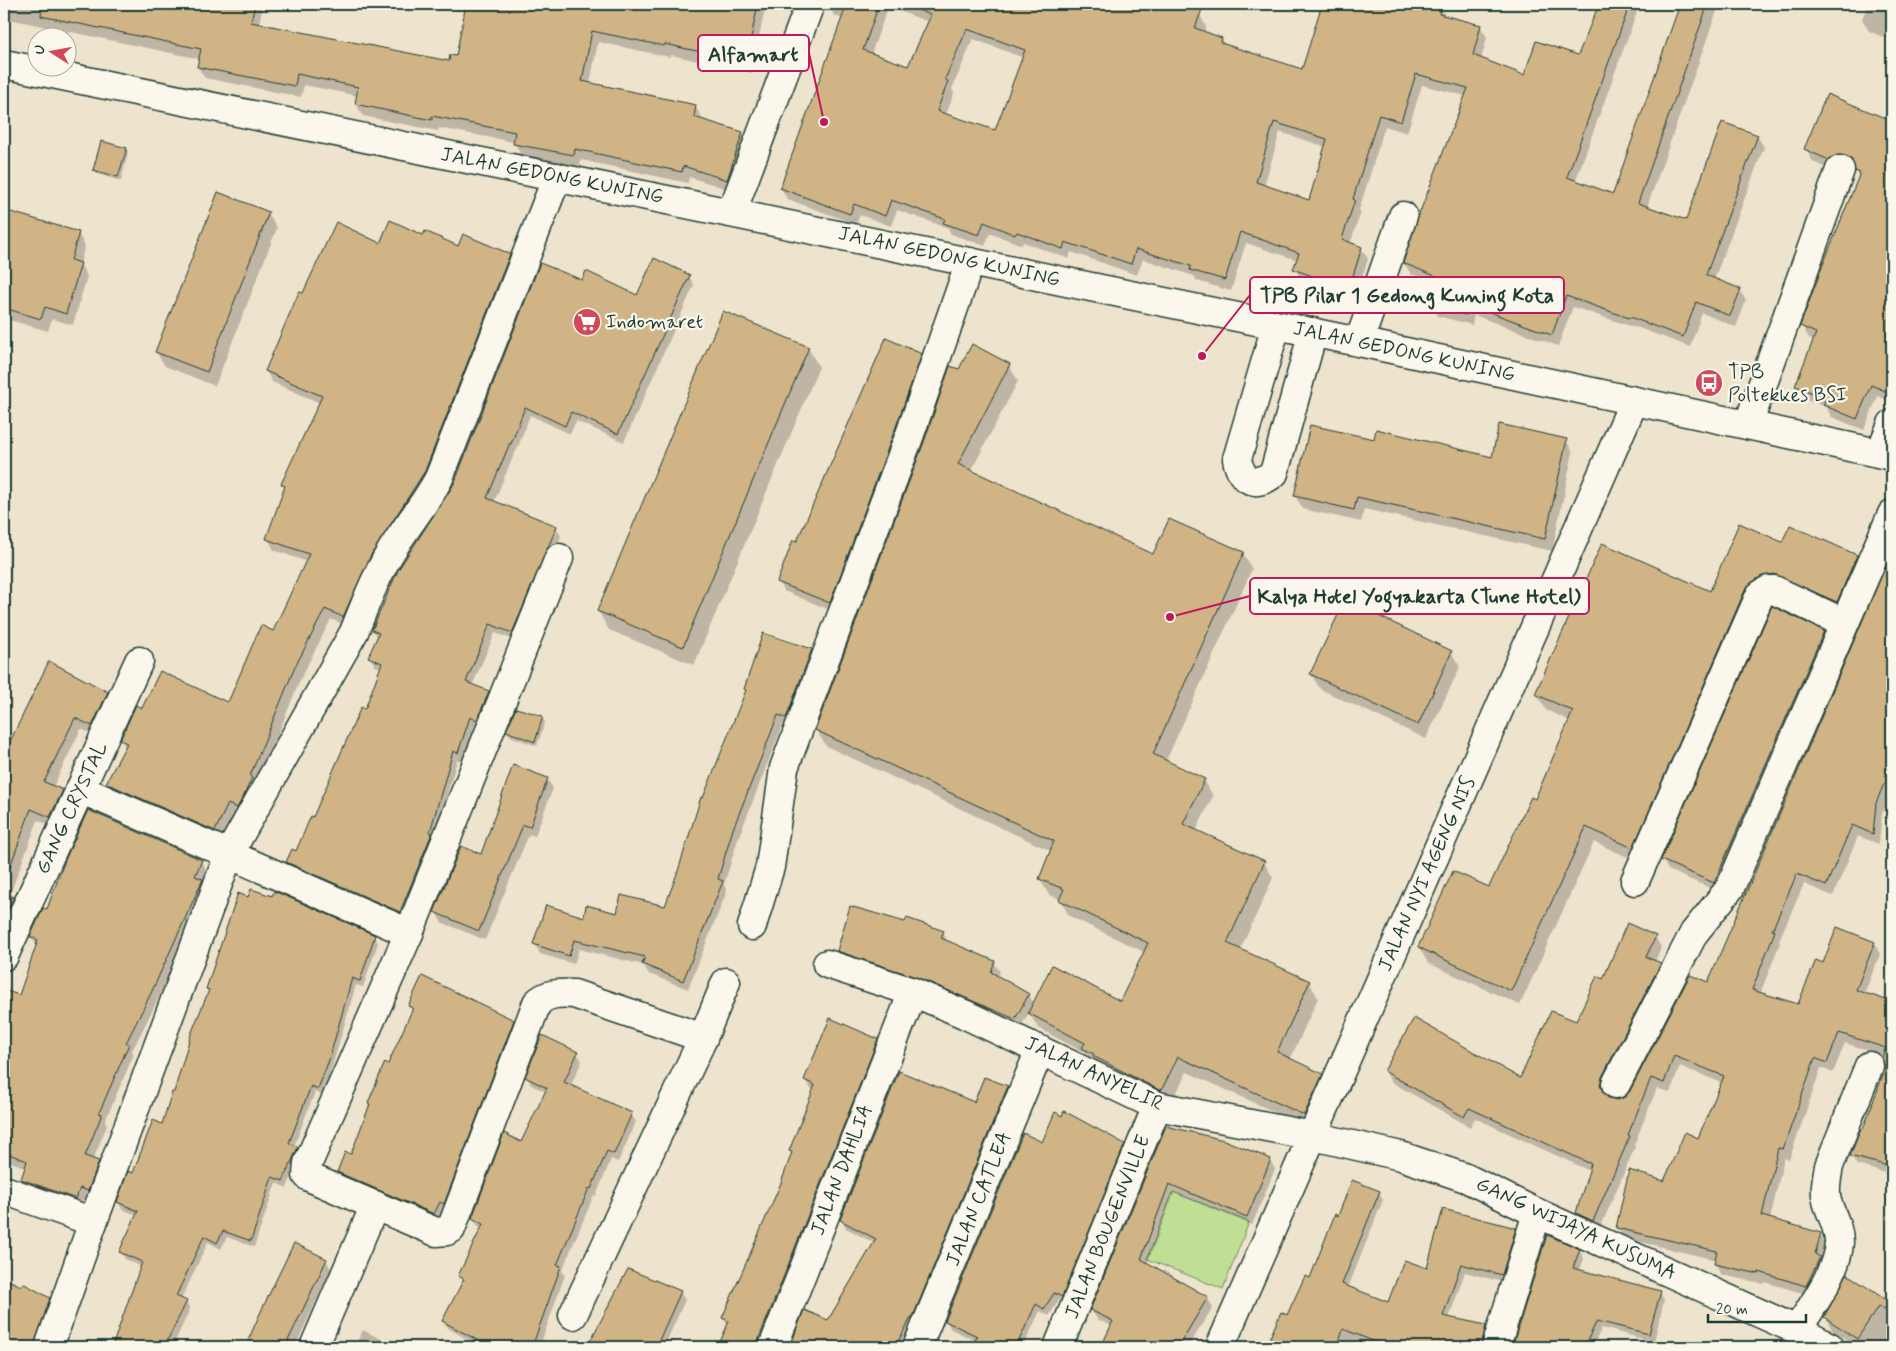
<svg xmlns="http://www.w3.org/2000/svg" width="1896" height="1351" font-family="Mynerve,sans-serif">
<rect width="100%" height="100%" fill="#eee3cd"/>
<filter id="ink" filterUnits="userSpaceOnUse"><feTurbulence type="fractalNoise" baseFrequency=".02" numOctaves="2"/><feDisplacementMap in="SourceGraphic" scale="10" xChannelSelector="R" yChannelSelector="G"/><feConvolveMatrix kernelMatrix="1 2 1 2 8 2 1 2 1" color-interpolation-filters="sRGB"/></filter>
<g filter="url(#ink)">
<!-- green -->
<polygon fill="#c1de95" stroke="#708e64" points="1173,1192 1249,1222 1223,1289 1147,1259"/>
<!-- shadow -->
<g fill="#0003" fill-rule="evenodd">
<polygon points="4,4 263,4 259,25 450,63 457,58 466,11 463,4 763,4 765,8 752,73 671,55 670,57 598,42 590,84 695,106 702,118 701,120 743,133 749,145 734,191 689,177 688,183 581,160 580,166 521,155 514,142 439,128 438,131 363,116 356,104 358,96 304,85 301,97 205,78 198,67 200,59 4,18"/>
<path d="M828,4H1166L1200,15L1206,27L1204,33L1222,39L1225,45L1303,71L1323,4H1426L1441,9L1446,17L1480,26L1487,37L1481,60L1525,77L1572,74L1601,4H1640L1575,182L1614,195L1681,4H1715L1718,8L1647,207L1687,221L1757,136L1764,147L1714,280L1740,290L1746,301L1736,327L1702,313L1690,347L1636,327V328L1573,307L1558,346L1474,315L1472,325L1438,316L1431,305L1437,284L1411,274L1404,263L1466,96L1422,85L1407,133L1385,126L1359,210L1361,212L1350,244L1361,248L1368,259L1355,299L1301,280L1295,269L1297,260L1246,243L1231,291L1197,281L1194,276L1143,259L1137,275L1071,252L1069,259L1023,242L1022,245L990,233L985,246L951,234L948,228L897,210L891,226L860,215L856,224L787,199L781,188L843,19L834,15ZM888,7L929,22L909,68L871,54ZM973,39L1024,58L995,132L946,115L954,93L952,89ZM1280,132L1326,147L1310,202L1264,186Z"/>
<polygon points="1868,4 1892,4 1892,41 1869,31 1862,19"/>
<polygon points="1892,98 1892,402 1878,396 1864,430 1832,417 1826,407 1804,399 1797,386 1814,341 1809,338 1802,326 1860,176 1854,168 1844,167 1836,172 1813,162 1806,149 1884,118"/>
<polygon points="126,149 128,153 121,181 97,174 95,170"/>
<polygon points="4,212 78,233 85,246 80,264 87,276 73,325 52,319 48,331 6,319 4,327"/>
<polygon points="268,213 277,228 215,386 165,366 156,352"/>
<polygon points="424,236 459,247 509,255 515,266 431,483 350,627 331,619 301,678 243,819 234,814 222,842 114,794 107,783 126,748 121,740 143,710 227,704 274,633 307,562 274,550 268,539 285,489 282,484 320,403 272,382 266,371 303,295 380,245"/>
<polygon points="689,276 694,285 624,442 576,421 570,434 530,415 516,452 515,452 494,502 556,527 561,536 517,641 495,633 472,686 488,692 493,701 482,728 475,725 463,761 457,760 434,840 405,920 293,871 288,862 297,852 366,711 381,668 375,666 370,657 378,638 373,630 582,282 638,296"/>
<polygon points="808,348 819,367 694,665 609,630 598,611"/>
<polygon points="921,355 926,364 835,612 784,591 778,582 798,543"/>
<polygon points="1009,365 1018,381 971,471 1154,556 1243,553 1252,569 1166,761 1204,780 1213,796 1196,831 1264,862 1273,878 1240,950 1309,982 1318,998 1290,1060 1322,1075 1331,1091 1314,1130 1187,1072 1170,1106 1093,1064 1087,1054 1038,1028 1029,1013 1020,1028 843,960 838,951 906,923 943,932 948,943 994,962 1000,972 997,977 1029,995 1034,1004 1121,1003 1144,952 1069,916 1060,899 1049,895 1040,879 1051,851 826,746 816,730 960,371"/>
<polygon points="1566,440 1573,452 1552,551 1364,509 1361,522 1303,509 1295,496 1374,441 1493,458"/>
<polygon points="1783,543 1856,556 1865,572 1846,617 1769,592 1641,863 1594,842 1520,1005 1428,963 1419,947 1490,889 1536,801 1570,721 1546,710 1537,694 1710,592"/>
<polygon points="1892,564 1892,793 1882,814 1879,844 1858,836 1833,896 1804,884 1779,940 1780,943 1760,994 1799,1005 1824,965 1874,943 1880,954 1864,994 1892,1003 1892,1058 1845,1043 1833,1073 1821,1068 1789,1160 1784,1158 1770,1220 1820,1234 1826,1245 1812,1296 1765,1282 1765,1284 1722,1275 1715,1264 1716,1260 1624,1238 1618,1227 1665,1182 1699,1139 1722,1083 1680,1066 1670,1093 1657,1088 1634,1145 1635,1147 1599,1231 1584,1224 1577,1213 1590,1171 1475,1118 1470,1127 1391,1082 1385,1071 1521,1080 1577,1022 1603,981 1655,937 1661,947 1655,962 1660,964 1666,975 1608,1089 1606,1097 1617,1101 1626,1098 1708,983"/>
<polygon points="1345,601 1451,652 1460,667 1426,739 1320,689 1311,674"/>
<polygon points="1823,632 1829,642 1719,892 1668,870 1663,860"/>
<polygon points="811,650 817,660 791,727 783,724 738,839 724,885 727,891 688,989 649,974 643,965 579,949 574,964 540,954 535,944 584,918 666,907 704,799"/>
<polygon points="49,663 107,692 114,704 99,737 81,729 53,787 62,791 69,803 57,828 38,820 9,897 13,898 20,910 4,935 4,758"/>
<polygon points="542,717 545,722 537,746 510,736 508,731"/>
<polygon points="547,779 553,788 535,836 529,834 485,940 441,922 436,912"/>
<polygon points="201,861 207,870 203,880 208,889 158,999 132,1051 134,1054 105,1121 107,1125 93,1160 98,1162 104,1171 93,1200 85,1197 81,1208 28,1189 22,1179 26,1168 4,1159 4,1011 10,993 20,997 37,946 31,937 48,911"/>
<polygon points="374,936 378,943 363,987 356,985 332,1067 322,1095 315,1092 294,1146 297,1148 301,1155 287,1188 276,1183 254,1247 227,1237 221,1249 208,1242 181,1300 186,1302 190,1309 176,1339 178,1343 177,1347 113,1347 142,1267 125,1259 121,1252 137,1215 122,1209 118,1202 163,1125 209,992 208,989"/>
<polygon points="409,1006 513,1021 518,1029 438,1221 343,1180 338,1172 352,1156 371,1106 369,1103 413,1012"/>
<polygon points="877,1040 881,1048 763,1347 719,1347 728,1326 723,1318 782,1183 793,1154 791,1151 815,1090 810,1088 805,1080"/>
<polygon points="577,1053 582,1061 570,1087 631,1114 636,1122 618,1162 611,1159 596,1196 594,1195 562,1271 565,1275 542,1340 566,1347 480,1347 448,1328 444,1321 464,1283 460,1276 482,1228 478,1226 473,1218 521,1144 546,1092 531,1085 527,1077"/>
<polygon points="1882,1079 1892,1082 1892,1175 1857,1165 1851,1156 1863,1131"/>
<polygon points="1007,1087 1012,1095 915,1325 903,1347 791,1347 805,1311 829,1321 874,1243 846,1228 841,1220 975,1104"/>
<polygon points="1166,1127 1270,1160 1275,1169 1252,1225 1174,1193 1147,1264 1207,1298 1213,1307 1190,1344 1196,1347 1103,1347 1112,1326 1097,1319 1091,1310"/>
<polygon points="1043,1144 1124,1145 1128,1153 1066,1304 1059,1300 1049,1316 1040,1311 1023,1347 974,1347 976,1341 951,1329 946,1321"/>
<polygon points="1379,1192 1383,1200 1348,1288 1389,1304 1428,1270 1515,1229 1520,1237 1506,1283 1465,1272 1449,1318 1486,1326 1490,1334 1486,1347 1268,1347 1282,1314 1288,1316 1310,1280 1339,1217"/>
<polygon points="1547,1236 1579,1250 1584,1259 1579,1271 1660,1292 1664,1300 1654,1342 1602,1328 1592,1347 1514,1347"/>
<polygon points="326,1260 331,1269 295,1347 247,1347 264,1307"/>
<polygon points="628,1270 680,1292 685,1300 664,1347 588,1347"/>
<polygon points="1847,1276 1892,1305 1892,1347 1859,1347 1833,1331 1825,1317"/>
<polygon points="4,1279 49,1299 53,1306 39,1347 4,1347"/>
<polygon points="363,1330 397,1347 354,1347"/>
<polygon points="1691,1343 1708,1347 1689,1347"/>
</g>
<!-- building -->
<g fill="#d1b486" stroke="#1f3d34" fill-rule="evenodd">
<polygon points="42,4 255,4 251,22 449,61 450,55 456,56 466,4 758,4 746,62 665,44 664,46 592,31 582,81 696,105 694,117 743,132 727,180 683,166 682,172 575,149 574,155 513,144 515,132 432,116 432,120 355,104 358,87 297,74 295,86 197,67 201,49 41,16"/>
<path d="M847,4H879L863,50L908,66L931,15L908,6V4H1204L1195,28L1222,38L1221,43L1302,69L1322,4H1443L1439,14L1481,25L1473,55L1524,75L1536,41L1578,55L1599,4H1630L1567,177L1613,194L1680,4H1708L1638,203L1686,220L1722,122L1758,135L1706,275L1741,289L1730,316L1696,302L1683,337L1630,317L1629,318L1566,296L1552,335L1468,304L1466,315L1430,305L1438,277L1403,263L1418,217L1468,88L1416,74L1401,122L1379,115L1353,199L1355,200L1342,239L1362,247L1349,289L1293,269L1299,253L1240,232L1225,280L1190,270L1191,266L1136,249L1131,264L1065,242L1063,249L1017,232L1015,235L984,222L979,235L943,223L945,219L891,200L885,216L854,204L850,214L780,188ZM967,29L1025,50L995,130L937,111L948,81L945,79ZM1274,122L1327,139L1309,200L1256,182Z"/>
<polygon points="1827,94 1892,121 1892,394 1871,385 1857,419 1823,405 1826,398 1795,386 1816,333 1800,326 1822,267 1860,173 1855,171 1852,160 1846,156 1837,155 1829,160 1804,149"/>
<polygon points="101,141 127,148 118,177 93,170"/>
<polygon points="218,192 269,212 207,372 155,352"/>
<polygon points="4,210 79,232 71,260 81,263 66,314 45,307 41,319 4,308"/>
<polygon points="390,220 423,235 425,231 458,246 463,234 510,254 425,471 371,555 343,617 325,609 295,667 250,776 252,778 243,797 237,808 228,804 215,831 106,783 127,743 120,740 136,705 142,708 160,671 227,702 229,700 261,625 273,631 309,554 266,539 285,486 281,484 322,396 265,371 299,292 303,293 336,222 380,243"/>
<polygon points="654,258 690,275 618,434 571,412 565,426 525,407 511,444 510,443 487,498 557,526 512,633 490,624 466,682 489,691 477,720 470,717 458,753 453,751 430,832 432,833 400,912 286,862 292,849 296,851 311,816 313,817 361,707 365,709 382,663 368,657 379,633 372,630 398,570 454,484 540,263 582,280 586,271 637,295"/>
<polygon points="723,311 809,347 683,647 597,611"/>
<polygon points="886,338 922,354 894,432 830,603 777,582 793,540 797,541"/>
<polygon points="972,344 1010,364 958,464 1153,554 1169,519 1244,552 1153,754 1205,779 1183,824 1265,861 1227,943 1310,981 1277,1052 1323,1074 1304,1115 1178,1057 1161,1091 1093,1056 1094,1054 1082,1048 1085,1043 1028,1013 1052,965 1120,1001 1148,943 1059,900 1064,889 1039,879 1054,841 815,730 924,442 950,366 959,369"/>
<polygon points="1499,424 1567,439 1545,539 1357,497 1354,510 1294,496 1310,425 1374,439 1376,429 1492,457"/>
<polygon points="1739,523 1782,542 1790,525 1857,555 1837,602 1774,574 1760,577 1746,588 1633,848 1586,827 1511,991 1418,947 1453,871 1489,887 1531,797 1535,799 1573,711 1535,694 1602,543 1710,591"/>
<polygon points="1885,568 1892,571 1892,775 1883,786 1876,803 1873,834 1852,825 1826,886 1797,874 1772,930 1775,931 1752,990 1798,1004 1816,960 1823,963 1837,927 1875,942 1856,990 1892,1002 1892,1050 1839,1033 1827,1063 1815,1058 1783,1149 1778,1148 1762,1216 1821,1233 1815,1254 1820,1257 1806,1286 1759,1272 1759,1274 1714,1264 1717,1251 1616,1228 1629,1170 1664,1181 1685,1132 1698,1138 1724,1076 1674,1056 1664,1083 1651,1078 1628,1135 1630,1136 1593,1221 1576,1213 1591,1164 1469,1108 1464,1117 1384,1071 1414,1018 1520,1078 1551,1011 1576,1021 1597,976 1603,979 1627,923 1656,936 1646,957 1661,963 1602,1077 1600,1085 1603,1092 1608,1098 1617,1100 1625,1097 1630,1091 1690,975 1708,982"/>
<polygon points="1345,600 1452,651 1418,725 1310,674"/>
<polygon points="1772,606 1824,631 1714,883 1661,860"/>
<polygon points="763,633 812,649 786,718 778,715 733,829 718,879 723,881 683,981 642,964 645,957 574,940 569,956 533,944 546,905 584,917 586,905 617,913 621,895 665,906 678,871 701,797 703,798 746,690 744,689"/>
<polygon points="49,661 108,692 92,726 75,718 44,782 63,790 50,817 31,809 7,875 4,874 4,754"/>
<polygon points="516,708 543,716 535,742 506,731"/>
<polygon points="513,765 548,778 530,827 523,825 479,931 434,912 461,846 481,854"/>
<polygon points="88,810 202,860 195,876 203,879 153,989 126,1043 129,1044 99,1113 102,1114 85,1156 99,1161 88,1191 80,1188 76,1199 21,1179 27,1161 4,1152 4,990 19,995 38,940 30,937 43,908 47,909 65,860"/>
<polygon points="251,889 272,896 274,891 375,935 360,981 352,978 329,1060 318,1089 311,1086 289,1143 298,1147 283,1181 272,1177 251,1241 223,1231 217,1243 204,1236 176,1296 187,1301 164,1347 112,1347 142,1262 119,1252 138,1211 117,1202 128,1171 133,1173 153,1120 162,1124 172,1092 174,1092 191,1034 209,990 206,989 238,893 248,897"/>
<polygon points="4,893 14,897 4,919"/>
<polygon points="850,906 905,922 907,918 944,931 941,938 995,961 991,972 1029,994 1015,1019 919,978 837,951"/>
<polygon points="422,976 514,1020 444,1204 440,1202 434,1214 337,1172 345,1152 351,1154 370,1104 368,1103 385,1062 388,1064 413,1008 408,1006"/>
<polygon points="830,1018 878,1039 758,1341 758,1347 718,1347 729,1321 722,1318 781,1183 792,1152 789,1151 815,1085 804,1080"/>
<polygon points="542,1035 578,1052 564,1082 632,1113 614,1154 607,1151 591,1189 589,1188 557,1265 561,1266 532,1347 490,1347 442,1321 464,1279 458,1276 483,1224 472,1218 504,1133 521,1142 547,1088 525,1077"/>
<polygon points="1884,1050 1892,1052 1892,1167 1850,1156 1861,1129 1863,1129 1884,1072 1884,1064 1882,1058"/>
<polygon points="899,1071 974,1102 984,1077 1008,1086 912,1319 911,1318 895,1347 790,1347 804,1310 828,1320 876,1239 840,1220"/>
<polygon points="1064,1111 1125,1144 1062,1297 1054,1293 1044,1309 1036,1304 1016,1347 972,1347 977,1336 945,1321 1023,1133 1042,1142 1055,1112 1062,1116"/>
<polygon points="1166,1126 1224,1140 1271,1159 1247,1217 1169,1184 1141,1259 1208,1297 1178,1347 1101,1347 1113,1321 1090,1310"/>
<polygon points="1352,1180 1380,1191 1342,1284 1388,1302 1404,1260 1427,1268 1443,1209 1516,1228 1502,1275 1461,1264 1443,1316 1486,1325 1481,1347 1388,1347 1343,1329 1338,1346 1322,1342 1320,1347 1266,1347 1281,1312 1287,1315 1305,1276 1310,1278 1335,1214 1338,1216"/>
<polygon points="1547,1235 1580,1249 1573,1268 1661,1291 1649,1334 1597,1321 1584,1347 1512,1347"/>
<polygon points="294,1243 327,1259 285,1347 245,1347 263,1307"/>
<polygon points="628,1269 681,1291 656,1347 587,1347"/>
<polygon points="1847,1274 1892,1304 1890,1310 1878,1307 1857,1339 1824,1317"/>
<polygon points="4,1278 21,1286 23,1283 50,1298 34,1347 4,1347"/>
</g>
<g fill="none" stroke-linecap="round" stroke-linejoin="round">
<defs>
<g id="minor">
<polyline points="732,212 810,4"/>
<path d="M1276,326L1237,459C1241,481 1256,488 1274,473L1313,332"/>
<polyline points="1359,342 1403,216"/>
<polyline points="1748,425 1840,170"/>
<polyline points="1880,453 1892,424"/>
<path d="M559,558L409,933L308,1163L307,1175L309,1177L436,1232L447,1231L451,1229L537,1003C547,993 559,993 574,994L703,1038L726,982"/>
<polyline points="80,789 409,933"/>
<polyline points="1635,881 1760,595 1768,590 1774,590 1844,623"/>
<polyline points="752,926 770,867 784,768 909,437 970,262"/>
<polyline points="4,956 139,661"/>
<polyline points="827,964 913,992 964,1014 1157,1106 1313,1136 1401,1156 1466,1178 1537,1213 1797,1330 1830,1347"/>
<polyline points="1616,1084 1694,933 1730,888 1892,514"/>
<polyline points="4,1190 93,1222"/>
<polyline points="573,1315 703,1038"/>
<path d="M1797,1330C1812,1306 1838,1271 1839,1242C1839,1227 1831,1215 1827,1201C1824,1190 1827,1177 1829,1166L1869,1066"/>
<path d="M49,1347L93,1222L229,854L354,632C366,602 379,568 397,542C411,520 427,501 439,478L557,177"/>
<polyline points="314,1347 375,1205"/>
<polyline points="773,1347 913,992"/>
<polyline points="917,1347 1040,1050"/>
<polyline points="1058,1347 1157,1106"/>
<polyline points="1220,1347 1634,401"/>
<polyline points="1496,1347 1537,1213"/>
</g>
<polyline id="major" points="4,64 1359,342 1892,456"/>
</defs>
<!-- minor casing -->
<use href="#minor" stroke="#1f3d34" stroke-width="31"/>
<!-- major casing -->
<use href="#major" stroke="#1f3d34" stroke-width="31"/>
<!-- minor -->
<use href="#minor" stroke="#fbf7ec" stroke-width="28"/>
<!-- major -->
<use href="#major" stroke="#fbf7ec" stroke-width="28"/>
</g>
</g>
<!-- icons -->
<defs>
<symbol id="supermarket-disc" viewBox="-11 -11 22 22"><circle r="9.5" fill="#d1495b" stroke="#fbf7ec"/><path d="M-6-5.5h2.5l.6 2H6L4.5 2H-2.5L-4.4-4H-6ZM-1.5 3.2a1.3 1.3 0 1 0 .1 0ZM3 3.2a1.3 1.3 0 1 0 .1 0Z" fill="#fff"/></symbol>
<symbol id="bus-disc" viewBox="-11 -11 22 22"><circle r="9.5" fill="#d1495b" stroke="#fbf7ec"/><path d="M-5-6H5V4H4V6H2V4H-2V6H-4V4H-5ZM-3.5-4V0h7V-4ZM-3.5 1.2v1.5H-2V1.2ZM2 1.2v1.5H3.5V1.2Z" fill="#fff"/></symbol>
</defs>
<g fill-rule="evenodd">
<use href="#supermarket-disc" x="571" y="306" width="32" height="32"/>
<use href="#bus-disc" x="1693" y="367" width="32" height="32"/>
</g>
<g text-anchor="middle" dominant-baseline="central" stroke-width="4.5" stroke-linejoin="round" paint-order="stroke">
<!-- street labels -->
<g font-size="20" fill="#1f3d34" stroke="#fbf7ec">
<text transform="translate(552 176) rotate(11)">JALAN GEDONG KUNING</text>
<text transform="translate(949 257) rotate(12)">JALAN GEDONG KUNING</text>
<text transform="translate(1404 352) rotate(12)">JALAN GEDONG KUNING</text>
<text transform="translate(72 808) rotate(-65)">GANG CRYSTAL</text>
<text transform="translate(1427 874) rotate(-66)">JALAN NYI AGENG NIS</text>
<text transform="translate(1094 1074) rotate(25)">JALAN ANYELIR</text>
<text transform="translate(842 1170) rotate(-69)">JALAN DAHLIA</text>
<text transform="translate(979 1199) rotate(-68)">JALAN CATLEA</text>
<text transform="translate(1108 1227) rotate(-68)">JALAN BOUGENVILLE</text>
<text transform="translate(1576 1229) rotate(25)">GANG WIJAYA KUSUMA</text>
</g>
<!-- poi labels -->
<g font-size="20" fill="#1f3d34" stroke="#fbf7ec" text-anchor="start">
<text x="606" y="322">Indomaret</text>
<text x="1728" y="372">TPB<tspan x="1728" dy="23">Poltekkes BSI</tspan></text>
</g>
</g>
<!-- callouts -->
<path fill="none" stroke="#c2185b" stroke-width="2" d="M824 122L809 53M1202 356L1250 295M1170 617L1250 596"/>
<g fill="#c2185b" stroke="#fbf7ec" stroke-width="2">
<circle cx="824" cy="122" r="5"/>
<circle cx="1202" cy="356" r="5"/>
<circle cx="1170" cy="617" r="5"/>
</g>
<g fill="#fbf7ec" stroke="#c2185b" stroke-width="2">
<rect x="698" y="35" width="111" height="36" rx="5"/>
<rect x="1250" y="277" width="314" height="36" rx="5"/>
<rect x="1250" y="578" width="339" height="36" rx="5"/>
</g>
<g font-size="21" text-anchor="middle" font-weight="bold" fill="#1f3d34">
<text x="753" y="61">Alfamart</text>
<text x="1407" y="302">TPB Pilar 1 Gedong Kuning Kota</text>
<text x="1419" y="603">Kalya Hotel Yogyakarta (Tune Hotel)</text>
</g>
<!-- margin -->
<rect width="1896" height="1351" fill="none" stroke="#fbf7ec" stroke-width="20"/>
<rect x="10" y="10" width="1876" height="1331" fill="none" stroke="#1f3d34" stroke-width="2" filter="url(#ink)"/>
<!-- north arrow -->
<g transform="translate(52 52) rotate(281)"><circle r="24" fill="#fbf7ec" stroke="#a3ada2"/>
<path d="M0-4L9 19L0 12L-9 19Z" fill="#d1495b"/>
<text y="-8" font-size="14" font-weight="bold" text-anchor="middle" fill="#1f3d34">U</text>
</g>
<!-- scale -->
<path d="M1708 1314v8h98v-8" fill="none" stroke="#1f3d34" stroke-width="2.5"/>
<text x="1716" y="1314" font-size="15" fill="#1f3d34" stroke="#fbf7ec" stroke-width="4" paint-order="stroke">20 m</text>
</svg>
